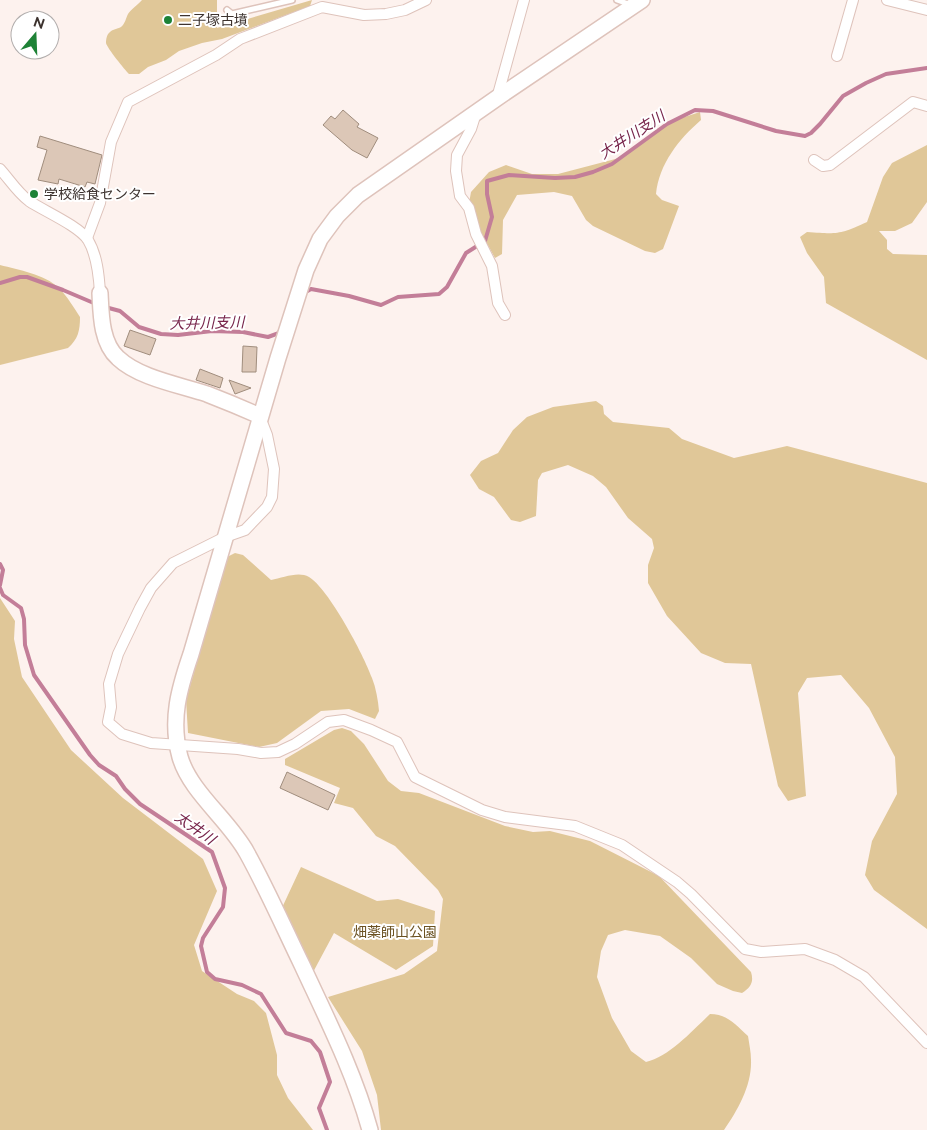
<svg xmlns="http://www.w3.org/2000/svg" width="927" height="1130" font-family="Raleway,'Noto Sans JP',sans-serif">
<rect width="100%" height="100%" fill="#fdf2ee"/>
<!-- green -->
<g fill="#e0c798">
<path d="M142,0H217V28L312,0L310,6L222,39L202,43L179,51L166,60L148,67L139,74H129C125,70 107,48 106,43C106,39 107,34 110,32C113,29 117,29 121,27C125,24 126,18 128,14C131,9 138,5 142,0Z"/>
<path d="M700,112L701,120C679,139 659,164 656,194L662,200L679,206L663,249L655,253L645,251L593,226L586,220L572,196L554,192L517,195L503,220L502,254L495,258L468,209L471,192L489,172L506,165L532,174H558L623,157L666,123Z"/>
<path d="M927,145V202L912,223L895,231H879L887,240V249L893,254L927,255V360L826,303L824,277L807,253L800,237L807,232C837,234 839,235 867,222L883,177L892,163Z"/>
<path d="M0,265C19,270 44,274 59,288C67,296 74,308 80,317C80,331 78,339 68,348L0,365Z"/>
<polygon points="596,401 603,406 604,414 613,422 669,428 682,439 734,458 787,446 927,483 927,929 874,890 865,875 872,841 897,794 895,757 869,708 841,675 807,678 798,693 806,796 788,801 778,786 751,664 725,663 701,653 667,616 648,583 648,565 654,548 652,539 628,518 606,487 593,476 568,465 542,473 538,480 536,516 520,522 511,520 494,497 479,489 470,475 481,461 498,453 513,430 527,417 553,407"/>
<path d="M235,553L243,555L271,580C283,578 298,571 309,577C328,588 364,655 372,678C376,688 378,700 379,711L375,719L349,709L321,711L277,743L259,747L188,733L186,700L227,557Z"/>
<polygon points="0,598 15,621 14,639 22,677 71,750 123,798 203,859 217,891 194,945 202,971 237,994 254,1001 266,1013 277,1055 277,1075 288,1098 313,1130 0,1130"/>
<path d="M342,728L351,731L364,744L388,781L401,791L419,793L505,826L533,832L550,831L590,841L659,876L751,972C754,982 751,987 742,993L733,991L717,984L691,958L660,936L625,930L608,935L601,951L597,977L612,1018L631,1051L646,1062C669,1057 693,1030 710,1014C727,1014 736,1025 748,1036C749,1043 751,1052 751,1060C752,1085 738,1110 724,1130H381L377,1095L362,1051L328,997L404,974L437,951L443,899L438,890L395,846L376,836L353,808L334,803L340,788L285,765V759L334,730Z"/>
<polygon points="301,867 377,901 398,899 435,911 433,946 396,970 334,933 311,976 280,912"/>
</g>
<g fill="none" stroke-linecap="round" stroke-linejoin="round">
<!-- stream -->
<g stroke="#c37e98" stroke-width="4">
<polyline points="0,283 20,277 27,277 63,290 96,304"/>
<polyline points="304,293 311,289 349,296 381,305 398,297 439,294 447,287 466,253 485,241 492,217 487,194 487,181 509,175 555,178 575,177 593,172 612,164 667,124 695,110 713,111 776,131 805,136 811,133 820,124 843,96 866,83 886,74 927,68"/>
<polyline points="105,307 120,311 139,327 161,334 178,335 212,331 243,332 268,337 279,333 280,330"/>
<polyline points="0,564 3,570 0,585"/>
<polyline points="0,588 3,595 21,608 24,619 25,645 34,675 90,755 99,765 116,776 125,789 140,804 212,852 225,888 223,907 203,938 201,946 207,972 215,979 242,985 261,994 286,1033 311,1041 320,1052 330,1082 319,1108 327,1130"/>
</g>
</g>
<!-- building -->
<g fill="#dcc7b7" stroke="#a08d7d">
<polygon points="343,110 359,124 357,127 378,138 367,158 352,150 323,125 331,116 335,119"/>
<polygon points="40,136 102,155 95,184 87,182 85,187 59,179 58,184 38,180 47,150 37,147"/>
<polygon points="130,330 156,339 150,355 124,346"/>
<polygon points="243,346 257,347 256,372 242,372"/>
<polygon points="200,369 223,378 220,388 196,380"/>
<polygon points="229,380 251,388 235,394"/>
<polygon points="287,772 335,795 328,810 280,788"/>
</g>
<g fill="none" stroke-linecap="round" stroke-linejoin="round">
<defs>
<g id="lane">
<polyline points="617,0 631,5"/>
<polyline points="227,10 232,14 292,0"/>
</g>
<g id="street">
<polyline points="887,0 927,10"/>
<polyline points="837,56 853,0"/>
<polyline points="497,98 524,0"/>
<polyline points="476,113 471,129 457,155 456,171 460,196 469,208 476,234 492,266 498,303 505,315"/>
<polyline points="814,160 823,166 830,165 913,102 927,106"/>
<path d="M0,169C9,179 18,193 29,201C44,211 79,226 88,240C97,255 99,275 100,293"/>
<polyline points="87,238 100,203 111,142 128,102 216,55 240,39 322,7 364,15 386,14 405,10 426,0"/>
<polyline points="260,417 267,435 274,469 272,497 267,507 245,530 225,537 173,563 151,588 140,608 118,654 109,684 111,707 108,722 122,734 151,743 238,749 261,753 278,752 295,744 328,722 344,720 371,730 397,742 415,777 482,810 505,817 575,826 622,845 677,882 691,894 745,949 761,952 805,949 835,960 864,977 927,1043"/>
</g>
<g id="secondary">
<path d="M100,293C101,314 101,343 118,358C139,378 180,385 207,394C225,401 242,408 260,416"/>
<path d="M370,1130C354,1072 327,1019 302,965C284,928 267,889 247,853C230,821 190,792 180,757C170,720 179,689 191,654L278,358L306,270L320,239L337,216L358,195L497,98L642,0"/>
</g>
</defs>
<!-- lane casing -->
<use href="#lane" stroke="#dec3bb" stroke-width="8"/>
<!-- street casing -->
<use href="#street" stroke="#dec3bb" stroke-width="12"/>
<!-- secondary casing -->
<use href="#secondary" stroke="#dec3bb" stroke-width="18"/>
<!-- lane -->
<use href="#lane" stroke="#fff" stroke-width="5"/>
<!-- street -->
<use href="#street" stroke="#fff" stroke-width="10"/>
<!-- secondary -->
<use href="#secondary" stroke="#fff" stroke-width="15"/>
</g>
<!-- markers -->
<g fill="#1e8236" stroke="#fff" stroke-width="2">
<circle cx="168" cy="20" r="5"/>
<circle cx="34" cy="194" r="5"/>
</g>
<g text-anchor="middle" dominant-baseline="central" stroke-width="4" stroke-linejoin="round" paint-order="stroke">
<!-- poi labels -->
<g font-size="14" fill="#3d332f" stroke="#fff" text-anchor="start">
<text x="178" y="20">二子塚古墳</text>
<text x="44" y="194">学校給食センター</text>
</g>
<!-- park labels -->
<g font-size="14" fill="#6b5222" stroke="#fff">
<text x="395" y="932">畑薬師山公園</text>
</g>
<!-- water labels -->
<g font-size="15" font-style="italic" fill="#78264c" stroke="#fff">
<text transform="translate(632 135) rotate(-33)">大井川支川</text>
<text transform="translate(207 323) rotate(-1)">大井川支川</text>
<text transform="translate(195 828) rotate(35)">太井川</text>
</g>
</g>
<!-- north arrow -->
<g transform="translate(35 35) rotate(19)"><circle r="24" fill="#ffffff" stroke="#b1adac"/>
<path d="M0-4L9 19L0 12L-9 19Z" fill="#1e8236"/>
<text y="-8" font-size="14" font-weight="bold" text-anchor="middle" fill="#3d332f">N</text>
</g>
</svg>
